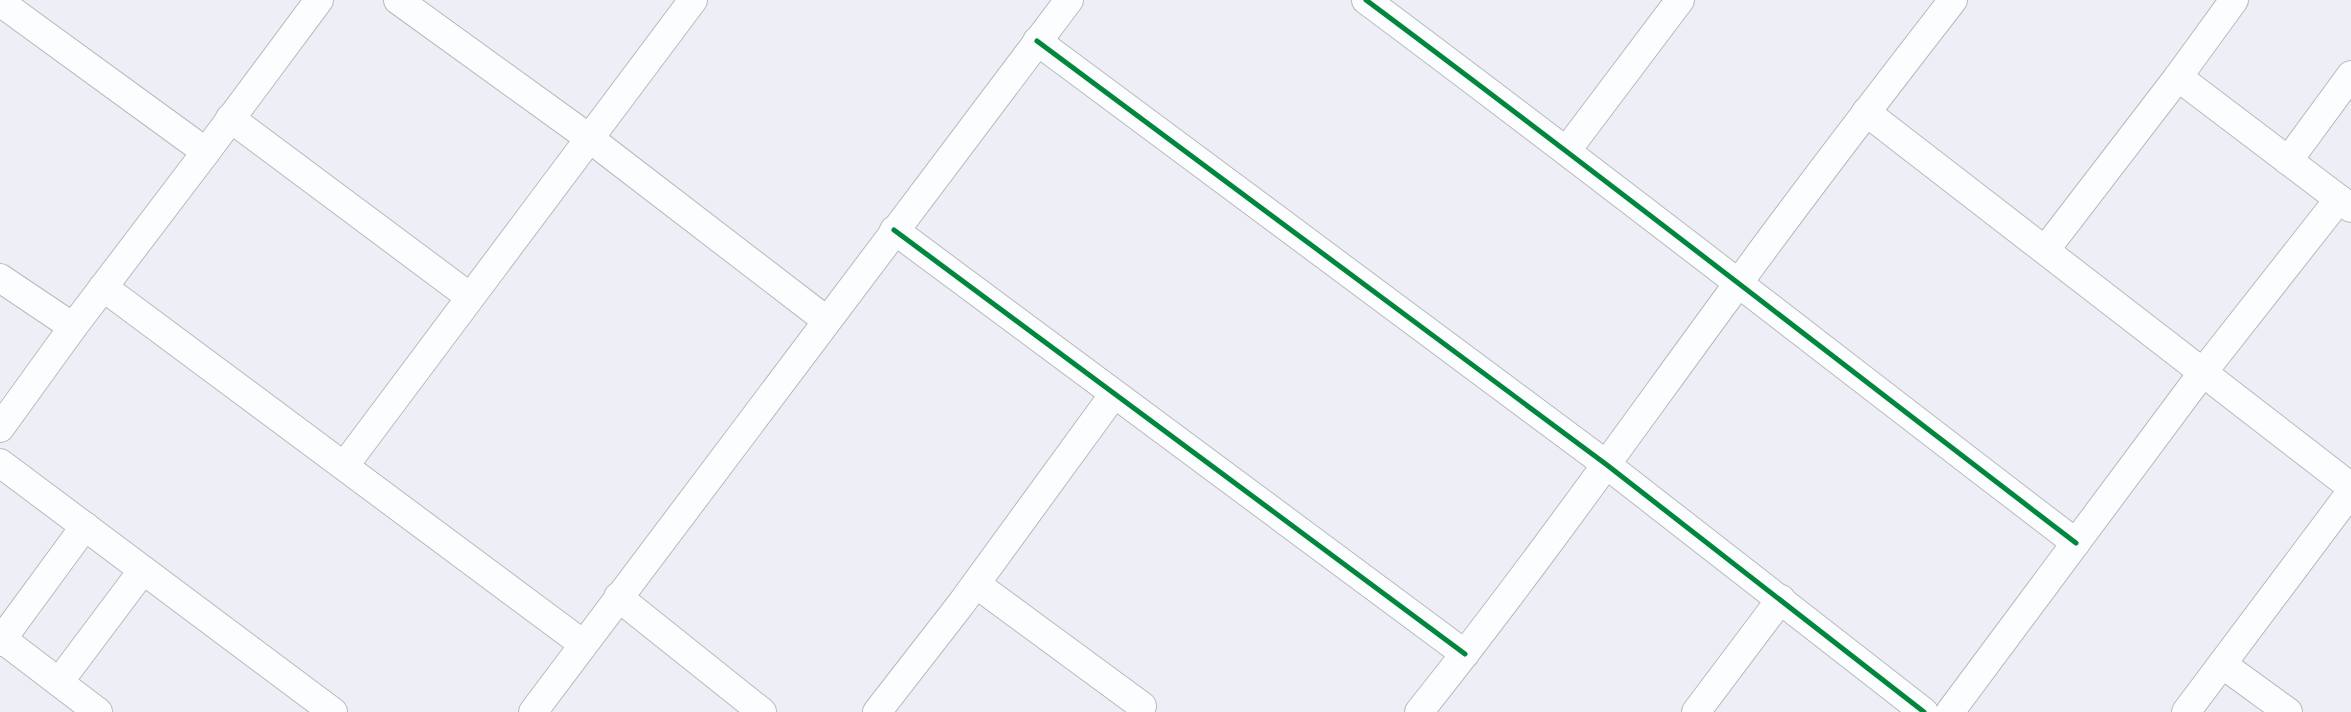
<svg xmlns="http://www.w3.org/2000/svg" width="2351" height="712" font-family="Signika,sans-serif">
<rect width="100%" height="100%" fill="#eeeff6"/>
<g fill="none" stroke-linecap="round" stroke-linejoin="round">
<defs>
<g id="minor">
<polyline points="398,0 589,138 826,320"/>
<path d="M1366,0C1605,178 1839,362 2076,543"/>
<polyline points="2234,0 2178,77 2339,199"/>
<polyline points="0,2 206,152"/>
<polyline points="1037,41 1607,465 1924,712"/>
<polyline points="1866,112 2351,487"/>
<polyline points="230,118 470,297"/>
<polyline points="1567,150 1680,0"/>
<polyline points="2288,161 2351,75"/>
<polyline points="894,230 1465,654"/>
<polyline points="2046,249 2178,77"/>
<polyline points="0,278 73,327"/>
<polyline points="103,287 583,644"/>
<polyline points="0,428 73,327 206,152 319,0"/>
<polyline points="0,463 333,712"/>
<polyline points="345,465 693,0"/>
<polyline points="976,584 1142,706"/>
<polyline points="618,597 762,712"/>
<polyline points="2,639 98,712"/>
<polyline points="0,642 85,526"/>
<polyline points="2222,664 2288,712"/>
<polyline points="59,682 143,570"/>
<polyline points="877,712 961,604 1114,394"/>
<path d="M1419,712C1530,573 1632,428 1737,285C1807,189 1880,94 1953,0"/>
<polyline points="1696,712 1781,599"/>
<polyline points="1950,712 2203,372 2339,199 2351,208"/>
<polyline points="2186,712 2351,492"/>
</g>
<polyline id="secondary" points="533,712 1069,0"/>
</defs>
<!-- minor casing -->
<use href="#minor" stroke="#b8b9be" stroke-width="30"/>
<!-- secondary casing -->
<use href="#secondary" stroke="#b8b9be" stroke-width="30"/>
<!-- minor -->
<use href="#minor" stroke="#fcfdfe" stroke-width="28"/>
<!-- secondary -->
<use href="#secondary" stroke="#fcfdfe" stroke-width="28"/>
<defs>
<g id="cycleway">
<path d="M1366,0C1605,178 1839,362 2076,543"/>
<polyline points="1037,41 1607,465 1924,712"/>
<polyline points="894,230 1465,654"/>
</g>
</defs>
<!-- cycleway casing -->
<use href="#cycleway" stroke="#fafafd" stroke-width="8"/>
<!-- cycleway -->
<use href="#cycleway" stroke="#00873e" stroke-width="5"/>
</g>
</svg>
